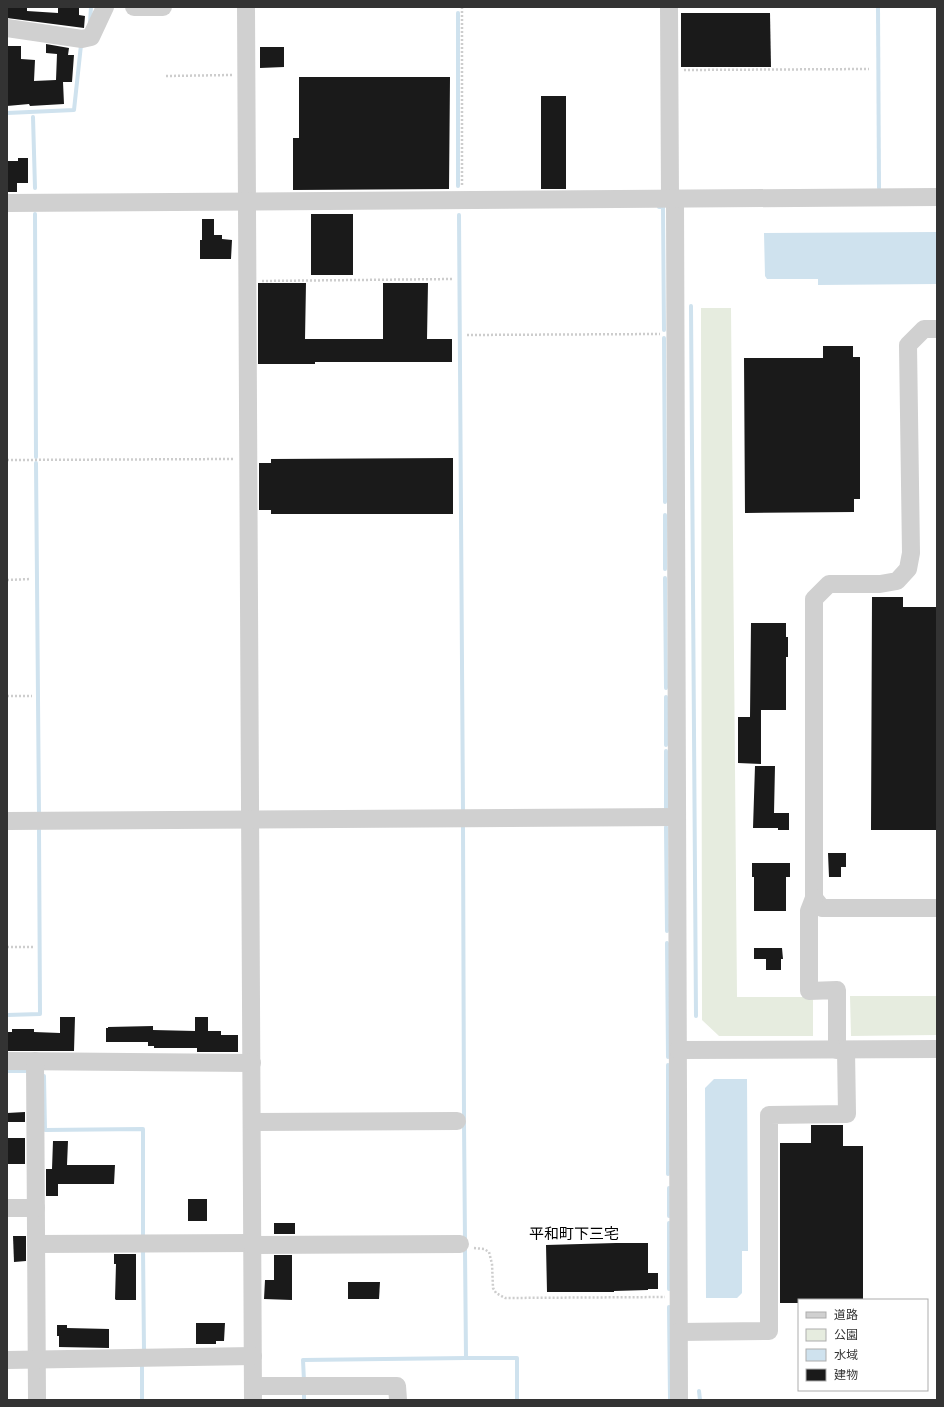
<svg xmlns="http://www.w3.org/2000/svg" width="944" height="1407" font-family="'Roboto Condensed','Noto Sans JP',sans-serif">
<rect width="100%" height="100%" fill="#fff"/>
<!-- green -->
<g fill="#e6ecdf">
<polygon points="701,308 731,308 737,997 813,997 813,1036 719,1036 702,1020"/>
<polygon points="850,996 937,996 937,1035 851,1036"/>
</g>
<!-- water -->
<g fill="#cfe2ee">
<polygon points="937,232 937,284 818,285 818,279 767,279 765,276 764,233"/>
<polygon points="714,1079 747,1079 748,1251 742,1251 742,1293 737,1298 706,1298 705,1088"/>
</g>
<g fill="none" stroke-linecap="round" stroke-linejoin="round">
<!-- stream -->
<g stroke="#cfe2ee" stroke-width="4">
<polyline points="878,7 879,188"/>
<polyline points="458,13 458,186"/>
<polyline points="90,23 91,7"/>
<polyline points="7,113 74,110 81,45"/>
<polyline points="33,117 35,188"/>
<polyline points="659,207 663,207 664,330"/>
<polyline points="35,214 36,457"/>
<polyline points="459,215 463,812"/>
<polyline points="691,306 696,1016"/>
<polyline points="664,338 665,502"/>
<polyline points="36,463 39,815"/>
<polyline points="665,515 665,569"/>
<polyline points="665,578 666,688"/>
<polyline points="666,697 666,745"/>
<polyline points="666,751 666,809"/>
<polyline points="463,826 464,1119"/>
<polyline points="666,827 667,931"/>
<polyline points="667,943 668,1057"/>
<polyline points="7,1015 40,1014 39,829"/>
<polyline points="668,1065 668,1174"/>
<polyline points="7,1071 26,1071"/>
<polyline points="44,1076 45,1130 143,1129 143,1236"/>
<polyline points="464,1122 465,1242"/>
<polyline points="669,1188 669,1216"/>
<polyline points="669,1223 669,1289"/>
<polyline points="143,1248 144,1351"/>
<polyline points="465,1250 466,1358 517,1358 517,1400"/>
<polyline points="669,1307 670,1400"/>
<polyline points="142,1365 142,1400"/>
<polyline points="304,1381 303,1360 466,1358"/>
<polyline points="699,1391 700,1400"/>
<polyline points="304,1400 304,1392"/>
</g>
</g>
<!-- building -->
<g fill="#1a1a1a">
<polygon points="7,7 27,7 27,11 58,13 58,7 79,7 79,15 85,16 84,28 7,18"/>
<polygon points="681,13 770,13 771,67 681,67"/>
<polygon points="46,44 69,48 68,55 74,55 72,82 63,82 64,104 30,106 29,104 7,106 7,46 21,46 21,59 35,60 34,81 56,80 57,54 46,53"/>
<polygon points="260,47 284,47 284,67 260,68"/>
<polygon points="299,77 450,77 449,189 293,190 293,138 299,138"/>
<rect x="541" y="96" width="25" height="93"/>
<polygon points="18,158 28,158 28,183 17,183 17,192 7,192 7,161 18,161"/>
<rect x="311" y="214" width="42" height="61"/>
<polygon points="202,219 214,219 214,235 222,235 222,239 232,240 231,259 200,259 200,240 202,240"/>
<polygon points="258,283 306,283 305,339 383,339 383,283 428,283 427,339 452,339 452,362 315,362 315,364 258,364"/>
<polygon points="823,346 853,346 853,357 860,357 860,499 854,499 854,512 745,513 744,358 823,358"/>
<polygon points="453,458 453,514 271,514 271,510 259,510 259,463 271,463 271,459"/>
<polygon points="872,597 903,597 903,607 937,607 937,830 871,830"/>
<polygon points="751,623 786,623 786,637 788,637 788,657 786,657 786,710 761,710 761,764 738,763 738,717 750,717"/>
<polygon points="755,766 775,766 774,813 789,813 789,830 778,830 778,828 753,828"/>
<polygon points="828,853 846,853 846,867 841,867 841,877 829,877"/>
<polygon points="752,863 790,863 790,877 786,877 786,911 754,911 754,877 752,877"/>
<polygon points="754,948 782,948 783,959 781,959 781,970 766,970 766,959 754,959"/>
<polygon points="60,1017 75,1017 74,1051 8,1051 8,1032 12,1032 12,1029 34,1029 34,1032 60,1033"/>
<polygon points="195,1017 208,1017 208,1031 221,1031 221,1035 238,1035 238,1052 197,1052 197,1048 154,1048 154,1046 148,1046 148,1042 106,1042 106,1028 108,1028 108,1027 153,1026 153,1030 195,1031"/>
<polygon points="25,1112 25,1122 7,1122 7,1113"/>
<polygon points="811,1125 843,1125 843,1146 863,1146 863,1300 799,1300 799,1303 780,1303 780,1143 811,1143"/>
<rect x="7" y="1138" width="18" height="26"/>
<polygon points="53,1141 68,1141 67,1165 115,1165 114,1184 58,1184 58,1196 46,1196 46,1169 52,1169"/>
<rect x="188" y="1199" width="19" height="22"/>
<rect x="274" y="1223" width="21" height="11"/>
<polygon points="13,1236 26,1236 26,1261 14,1262"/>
<polygon points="616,1243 648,1243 648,1273 658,1273 658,1289 648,1289 648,1290 614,1291 614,1292 547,1292 546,1245"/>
<polygon points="114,1254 136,1254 136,1300 116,1300 115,1299 116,1264 114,1264"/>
<polygon points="274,1255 292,1255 292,1300 264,1299 265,1280 274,1280"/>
<polygon points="348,1282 380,1282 379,1299 348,1299"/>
<polygon points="196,1323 225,1323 224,1341 216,1341 216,1344 196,1344"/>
<polygon points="57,1325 67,1325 67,1328 109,1329 109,1348 59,1347 59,1336 57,1336"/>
</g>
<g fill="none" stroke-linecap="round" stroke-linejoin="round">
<!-- path -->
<g stroke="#cdcdcd" stroke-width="2.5" stroke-dasharray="2 2" stroke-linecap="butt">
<polyline points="462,7 462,186"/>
<polyline points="684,70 869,69"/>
<polyline points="166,76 232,75"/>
<polyline points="262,281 452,279"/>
<polyline points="467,335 660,334"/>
<polyline points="7,460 234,459"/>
<polyline points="7,580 31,579"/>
<polyline points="7,696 32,696"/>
<polyline points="7,947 34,947"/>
<polyline points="474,1248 484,1249 489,1252 492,1264 493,1288 496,1293 505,1298 665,1297"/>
</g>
<!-- minor -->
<g stroke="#d0d0d0" stroke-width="18">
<polyline points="134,7 163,7"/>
<polyline points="246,7 253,1400"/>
<polyline points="669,7 670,199"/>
<polyline points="7,28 82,39 91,37 105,7"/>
<polyline points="675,199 679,1400"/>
<polyline points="7,203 937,197"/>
<polyline points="937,329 924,329 908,345 911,553 908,569 897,581 880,584 829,584 814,599 814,898 822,908 937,908"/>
<polyline points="7,821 677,817"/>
<polyline points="814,898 809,911 809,991 837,990 837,1050"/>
<polyline points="678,1050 937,1049"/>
<polyline points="7,1061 252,1063"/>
<polyline points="35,1061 37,1400"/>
<polyline points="252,1122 457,1121"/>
<polyline points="7,1208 36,1208"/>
<polyline points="36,1244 252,1243"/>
<polyline points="252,1245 460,1244"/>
<polyline points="679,1332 769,1331 769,1115 847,1114 846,1050"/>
<polyline points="7,1360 253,1356"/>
<polyline points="253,1386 397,1386 398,1400"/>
</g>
</g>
<g text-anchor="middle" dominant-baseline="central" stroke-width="4" stroke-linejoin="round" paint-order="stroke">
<!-- quarter labels -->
<g font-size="15" fill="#000" stroke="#fff">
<text x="574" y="1234">平和町下三宅</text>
</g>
</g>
<!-- border -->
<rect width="944" height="1407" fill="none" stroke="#333333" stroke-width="16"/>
<!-- legend -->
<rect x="798" y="1299" width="130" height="92" fill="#ffffff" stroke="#adadad"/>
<rect x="806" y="1312" width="20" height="6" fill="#d0d0d0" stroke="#adadad"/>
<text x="834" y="1319" font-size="12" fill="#333333">道路</text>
<rect x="806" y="1329" width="20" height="12" fill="#e6ecdf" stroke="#adadad"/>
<text x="834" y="1339" font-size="12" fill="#333333">公園</text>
<rect x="806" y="1349" width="20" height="12" fill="#cfe2ee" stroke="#adadad"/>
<text x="834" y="1359" font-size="12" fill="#333333">水域</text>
<rect x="806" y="1369" width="20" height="12" fill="#1a1a1a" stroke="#adadad"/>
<text x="834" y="1379" font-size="12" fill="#333333">建物</text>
</svg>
